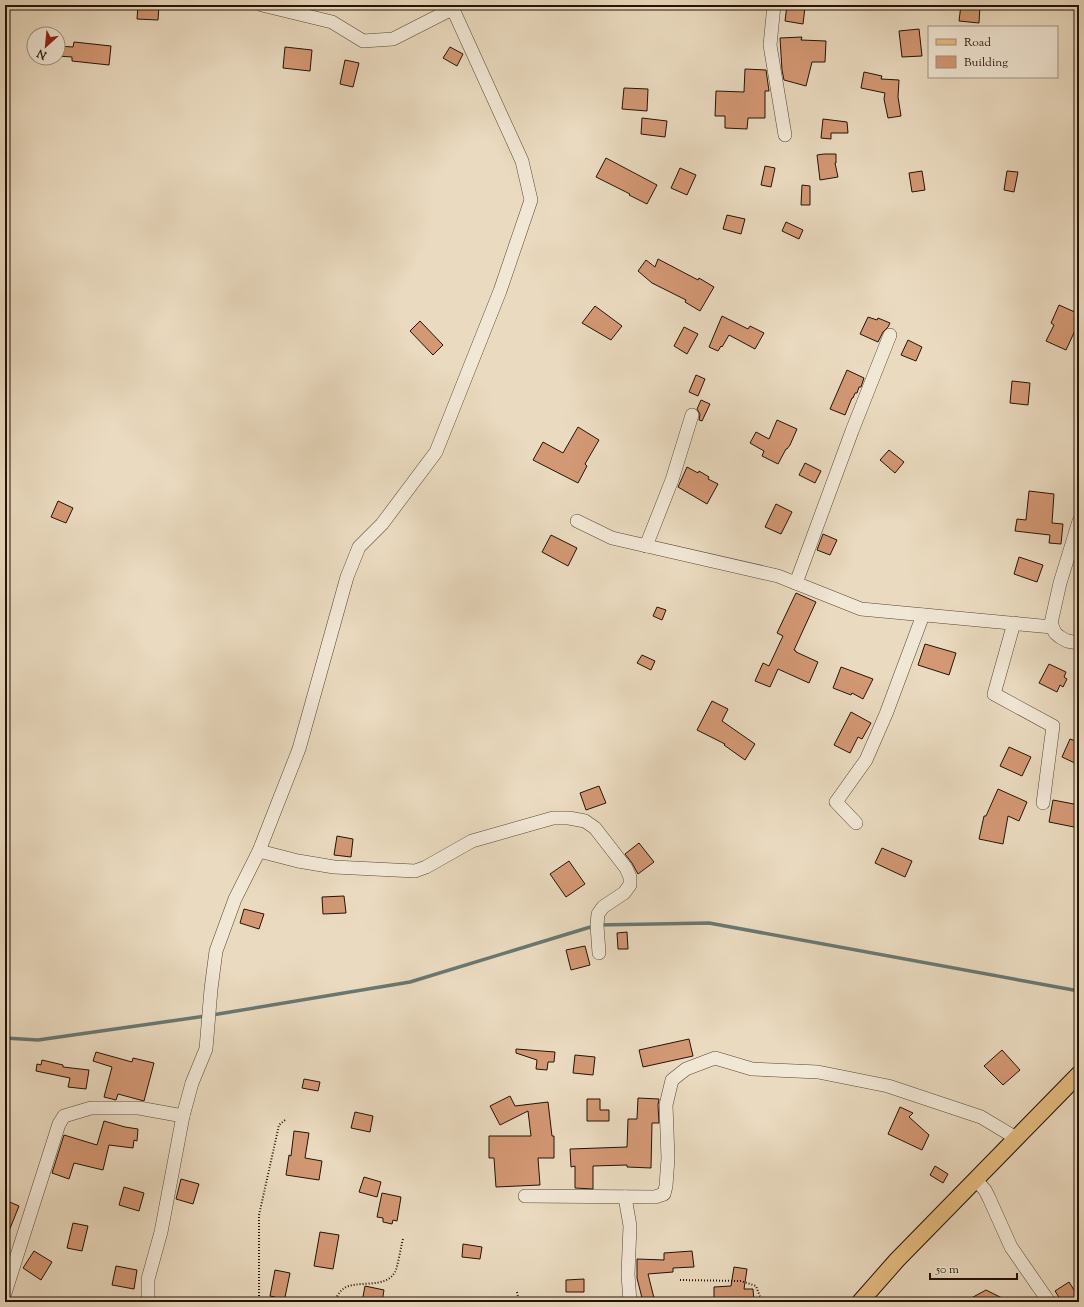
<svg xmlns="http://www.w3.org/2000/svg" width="1084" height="1307" font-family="'Sorts Mill Goudy',serif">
<rect width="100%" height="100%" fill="#eadabf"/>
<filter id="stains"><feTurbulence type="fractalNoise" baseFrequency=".005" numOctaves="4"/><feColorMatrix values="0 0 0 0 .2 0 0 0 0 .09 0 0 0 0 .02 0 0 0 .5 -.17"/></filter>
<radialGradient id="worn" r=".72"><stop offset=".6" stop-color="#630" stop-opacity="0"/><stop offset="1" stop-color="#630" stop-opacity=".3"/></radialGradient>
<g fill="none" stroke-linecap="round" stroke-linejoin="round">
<!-- stream -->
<g stroke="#6a7771" stroke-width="3.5">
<polyline points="212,1015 410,982 597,925 709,923 1079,991"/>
<polyline points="5,1038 38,1040 206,1016"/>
</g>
</g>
<!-- building -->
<g fill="#d39874" stroke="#241306">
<polygon points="138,5 159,5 158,20 137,19"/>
<polygon points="787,5 805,7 803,24 785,21"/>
<polygon points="961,5 980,5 979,23 959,21"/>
<polygon points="919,29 922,56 902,57 899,31"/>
<polygon points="802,37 801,40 826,41 825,62 812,62 806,86 784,80 782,70 780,38"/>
<polygon points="74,42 111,46 109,65 72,61 72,57 58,56 58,46 73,47"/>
<polygon points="285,47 312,50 310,71 283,68"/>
<polygon points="450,47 463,54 457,66 443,58"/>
<polygon points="345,60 359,63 353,87 340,84"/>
<polygon points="745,69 766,70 769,91 765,91 765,118 748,118 747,129 725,128 725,116 715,116 716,91 744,92"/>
<polygon points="864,72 882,76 881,79 899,80 898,97 901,116 888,118 884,99 885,93 861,88"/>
<polygon points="624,88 648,89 647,111 622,109"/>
<polygon points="642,118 667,121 665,137 641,134"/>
<polygon points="823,119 847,122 848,133 831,133 831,139 821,138"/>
<polygon points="824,154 836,154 836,163 835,163 838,177 820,180 817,155"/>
<polygon points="606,158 657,185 647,204 629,195 630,194 596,177"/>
<polygon points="765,166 775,168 771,187 761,185"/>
<polygon points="680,168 696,175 687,195 671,188"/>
<polygon points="922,171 925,190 912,192 909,173"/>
<polygon points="1007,171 1018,172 1014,192 1004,190"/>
<polygon points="802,185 810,186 810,205 801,205"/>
<polygon points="727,215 745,219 741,234 723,229"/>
<polygon points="786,222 803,230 799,239 782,231"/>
<polygon points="658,259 698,280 699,278 714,287 700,311 685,302 686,300 652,283 638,271 646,260 655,267"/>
<polygon points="1059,305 1077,313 1074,320 1079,322 1066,350 1046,341 1054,325 1051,323"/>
<polygon points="595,306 622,326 611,340 582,323"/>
<polygon points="722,316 748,329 750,326 764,333 755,349 729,335 722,347 721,346 718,351 709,347"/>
<polygon points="868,317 877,320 878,318 890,323 888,327 883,332 878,342 860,334"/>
<polygon points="420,321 443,345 433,355 410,331"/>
<polygon points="684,327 698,334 687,354 674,346"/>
<polygon points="908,340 922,347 916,361 901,355"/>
<polygon points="847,370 864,378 861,387 859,387 857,393 855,393 853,398 852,398 845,415 830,409"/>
<polygon points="696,375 705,379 698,396 689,392"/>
<polygon points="1012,381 1030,383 1028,405 1010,403"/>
<polygon points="701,400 710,404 702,421 699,420 700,414 697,409"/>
<polygon points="777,420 797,429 790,445 787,449 786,449 778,464 762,456 764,451 750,443 756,432 769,439"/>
<polygon points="578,427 599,440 585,464 587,466 578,483 533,460 543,442 563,453"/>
<polygon points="889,450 904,462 895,473 880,460"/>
<polygon points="805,463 821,471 815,483 799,475"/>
<polygon points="687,467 698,473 699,471 709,477 708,479 718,484 707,504 678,487"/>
<polygon points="1029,491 1054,494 1052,523 1063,524 1061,544 1049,543 1050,535 1015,531 1017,519 1026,520"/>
<polygon points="58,501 73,508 66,523 51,517"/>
<polygon points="776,504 792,512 781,534 765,527"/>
<polygon points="823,534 837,540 830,555 817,550"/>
<polygon points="551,535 577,548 568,566 542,552"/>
<polygon points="1019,557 1043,565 1037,582 1014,574"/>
<polygon points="796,593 816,602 794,650 796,651 796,652 818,662 809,683 778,669 770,687 755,681 763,663 769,666 783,636 777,633"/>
<polygon points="657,607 666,610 662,620 653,616"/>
<polygon points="925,644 956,653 949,675 918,665"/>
<polygon points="642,655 655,661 651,670 637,663"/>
<polygon points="1049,664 1066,672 1064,677 1067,679 1063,687 1060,685 1057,692 1039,683"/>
<polygon points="841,667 873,679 863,699 852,693 851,695 833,688"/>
<polygon points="712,701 728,709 722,721 755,744 745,760 724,745 725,744 697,730"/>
<polygon points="851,712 871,723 862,739 858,737 850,753 834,745"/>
<polygon points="1070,739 1079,742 1079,765 1062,757"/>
<polygon points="1009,747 1031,757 1022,776 1000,766"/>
<polygon points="599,786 606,803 586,810 580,793"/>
<polygon points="998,789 1027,802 1019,821 1008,816 1003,844 979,839 984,816 986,816"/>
<polygon points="1053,800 1079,805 1079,828 1049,822"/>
<polygon points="337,836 353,839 351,857 334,855"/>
<polygon points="639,843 654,862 638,874 632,863 625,854"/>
<polygon points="882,848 912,861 905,877 875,863"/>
<polygon points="569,861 585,884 566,897 550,874"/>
<polygon points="344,896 346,913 323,914 322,897"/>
<polygon points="244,909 264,914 259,929 240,923"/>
<polygon points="627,932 628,949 618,949 617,933"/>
<polygon points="585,946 590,965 571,970 566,950"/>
<polygon points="689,1039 693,1056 643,1067 639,1050"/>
<polygon points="516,1049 555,1052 554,1062 548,1062 547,1070 536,1069 537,1060 516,1053"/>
<polygon points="1002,1050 1020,1070 1003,1085 984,1066"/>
<polygon points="96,1052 132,1062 133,1058 154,1063 144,1101 118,1094 116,1100 104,1097 112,1067 93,1061"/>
<polygon points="575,1055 595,1057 593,1075 573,1073"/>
<polygon points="42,1060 63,1065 63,1067 89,1070 86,1089 68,1087 70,1078 36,1071 37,1064 41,1065"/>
<polygon points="304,1079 320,1082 318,1091 302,1088"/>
<polygon points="510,1096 515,1106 548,1102 552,1136 554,1136 554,1158 538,1158 540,1185 496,1187 494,1158 489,1158 489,1136 531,1136 528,1111 500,1125 490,1106"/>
<polygon points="638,1098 659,1099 658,1105 659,1123 652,1123 651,1168 627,1167 627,1165 593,1166 593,1189 575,1188 575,1166 571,1167 570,1149 627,1147 628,1119 637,1119"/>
<polygon points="587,1099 600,1099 600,1110 609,1110 609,1121 587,1121"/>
<polygon points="900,1107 913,1113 909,1117 929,1135 922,1150 888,1134"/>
<polygon points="355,1112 373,1116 370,1132 351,1128"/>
<polygon points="104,1121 125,1127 138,1129 137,1141 134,1140 133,1148 109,1145 103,1170 74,1163 69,1179 52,1173 64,1135 97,1145"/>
<polygon points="294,1131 309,1133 305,1158 322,1161 319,1180 286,1175 289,1155 291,1156"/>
<polygon points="935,1166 948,1174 943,1183 930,1175"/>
<polygon points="364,1177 381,1182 377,1197 359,1192"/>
<polygon points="181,1179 199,1184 193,1204 176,1199"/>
<polygon points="124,1187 144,1193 139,1211 119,1205"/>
<polygon points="382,1193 401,1197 397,1221 393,1220 392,1224 383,1222 383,1218 377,1217"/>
<polygon points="5,1200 19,1206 5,1241"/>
<polygon points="73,1223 88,1226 82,1251 67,1248"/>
<polygon points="320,1232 339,1235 333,1269 314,1266"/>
<polygon points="463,1244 482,1247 480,1259 462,1257"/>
<polygon points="34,1251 52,1262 41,1280 23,1268"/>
<polygon points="692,1251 694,1267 673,1268 673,1272 648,1274 655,1302 643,1302 637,1278 637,1259 664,1260 664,1253"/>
<polygon points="116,1266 137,1270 134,1289 112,1285"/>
<polygon points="734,1267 747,1269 744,1289 753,1289 754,1302 714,1302 714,1287 731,1286"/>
<polygon points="275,1270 290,1273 284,1302 274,1302 275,1297 270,1296"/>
<polygon points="584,1279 584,1292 566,1292 566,1280"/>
<polygon points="1069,1282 1079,1298 1079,1302 1062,1302 1055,1291"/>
<polygon points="365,1286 384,1290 382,1302 362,1302"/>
<polygon points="986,1290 1010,1302 964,1302"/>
</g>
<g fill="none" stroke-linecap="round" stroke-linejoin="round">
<defs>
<g id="minor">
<polyline points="262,5 332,22 363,41 393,39 452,9"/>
<polyline points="774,5 770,45 785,135"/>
<polyline points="577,521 612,538 778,576 861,609 1052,627"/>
<polyline points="1079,521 1060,583 1051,623 1055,633 1060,637 1067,641 1079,643"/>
<polyline points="646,546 672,480 692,415"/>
<polyline points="796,583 852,431 890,335"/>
<polyline points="1014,623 994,694 1053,726 1043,803"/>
<polyline points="856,823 836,802 866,760 886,714 923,615"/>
<polyline points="259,851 298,861 334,867 415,871 426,867 472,841 553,818 569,818 585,821 595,828 626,868 630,877 630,885 624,893 603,907 598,914 597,925 599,953"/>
<polyline points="975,1179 985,1190 989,1198 1011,1247 1049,1302"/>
<polyline points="525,1196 655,1197 664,1194 666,1186 668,1158 666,1105 672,1080 686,1069 715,1058 752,1069 818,1072 888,1086 981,1117 1016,1138"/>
<polyline points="625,1197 630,1226 628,1274 630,1302"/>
<polyline points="5,1293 59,1124 64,1116 91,1108 139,1108 183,1116"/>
<polyline points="148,1302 148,1279 161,1232 183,1116 192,1083 206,1049 211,989 216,951 235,899 259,851 299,749 347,577 359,547 382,524 436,452 500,291 531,200 522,161 451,5"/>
</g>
<polyline id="major" points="860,1302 897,1260 1079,1074"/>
</defs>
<!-- minor casing -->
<use href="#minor" stroke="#564534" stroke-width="14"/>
<!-- major casing -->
<use href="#major" stroke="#241306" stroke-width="18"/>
<!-- path -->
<g stroke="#241306" stroke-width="2" stroke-dasharray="1 2" stroke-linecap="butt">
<polyline points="680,1280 741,1281 756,1286 762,1302"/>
<polyline points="517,1292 519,1302"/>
<polyline points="259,1302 259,1215 279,1125 285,1120"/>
<path d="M335,1302C336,1298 339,1292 343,1289C356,1279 385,1290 395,1272C398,1266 401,1246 403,1239"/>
</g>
<!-- minor -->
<use href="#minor" stroke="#f1e7d5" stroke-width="13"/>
<!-- major -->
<use href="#major" stroke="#e5bd80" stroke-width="16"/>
</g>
<!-- margin -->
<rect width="1084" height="1307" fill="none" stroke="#eadabf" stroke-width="20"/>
<rect x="6" y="6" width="1072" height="1295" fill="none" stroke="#241306" stroke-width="2"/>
<rect x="10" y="10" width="1064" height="1287" fill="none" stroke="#241306"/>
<!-- legend -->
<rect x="928" y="26" width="130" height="52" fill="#f1e7d5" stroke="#9f9282"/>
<rect x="936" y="39" width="20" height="6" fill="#e5bd80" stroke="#9f9282"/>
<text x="964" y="46" font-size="12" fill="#241306">Road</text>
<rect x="936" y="56" width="20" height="12" fill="#d39874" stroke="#9f9282"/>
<text x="964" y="66" font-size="12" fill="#241306">Building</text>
<!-- north arrow -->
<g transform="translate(46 46) rotate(207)"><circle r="19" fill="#f1e7d5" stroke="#9f9282"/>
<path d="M0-3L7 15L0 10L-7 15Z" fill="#8f2418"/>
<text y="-6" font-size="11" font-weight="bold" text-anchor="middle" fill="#241306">N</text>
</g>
<!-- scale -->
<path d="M930 1273v6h87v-6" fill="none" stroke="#241306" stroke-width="2"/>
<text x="936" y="1273" font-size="12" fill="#241306" stroke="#f1e7d5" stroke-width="3" paint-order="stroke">50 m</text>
<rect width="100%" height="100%" filter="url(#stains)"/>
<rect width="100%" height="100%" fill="url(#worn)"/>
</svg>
